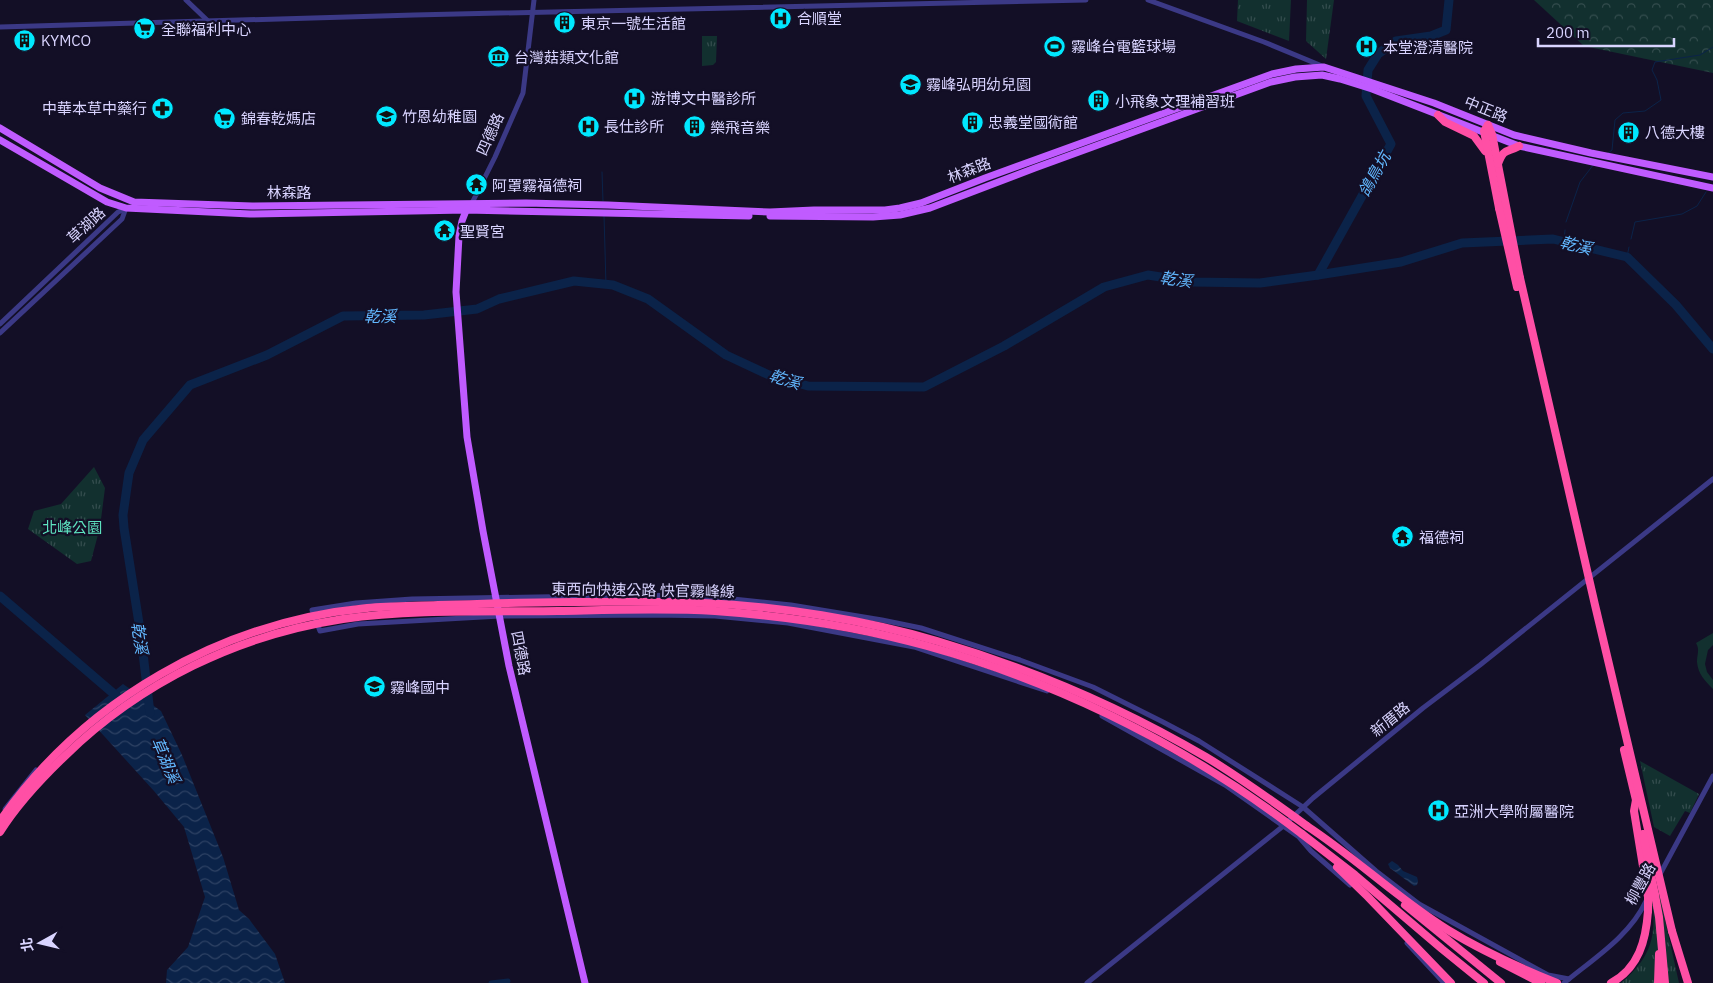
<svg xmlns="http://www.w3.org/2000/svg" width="1713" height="983" font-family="'IBM Plex Sans','Noto Sans TC',sans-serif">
<defs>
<pattern id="grass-tufts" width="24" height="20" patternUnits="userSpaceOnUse" patternTransform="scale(1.25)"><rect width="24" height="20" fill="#12302f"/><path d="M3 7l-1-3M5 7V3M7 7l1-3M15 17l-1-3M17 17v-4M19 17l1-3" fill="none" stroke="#344d4e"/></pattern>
<pattern id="forest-crowns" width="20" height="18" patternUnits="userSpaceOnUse" patternTransform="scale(1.25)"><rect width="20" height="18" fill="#12302f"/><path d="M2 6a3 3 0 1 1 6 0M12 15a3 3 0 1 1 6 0" fill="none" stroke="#344d4e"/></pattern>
<pattern id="water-waves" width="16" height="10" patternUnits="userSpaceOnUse" patternTransform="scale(1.25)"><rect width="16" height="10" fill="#0b2349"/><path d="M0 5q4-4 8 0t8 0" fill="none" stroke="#2e4264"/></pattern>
</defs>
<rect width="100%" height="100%" fill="#130f26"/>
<!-- grass -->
<g fill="url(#grass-tufts)">
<polygon points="1238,0 1291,0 1289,41 1237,21"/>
<polygon points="1307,0 1334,0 1326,59 1306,41"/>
<polygon points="702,36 717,36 716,62 713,65 702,66"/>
<polygon points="94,467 105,488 100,527 91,561 77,564 28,529 34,511 61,504"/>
<polygon points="1640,761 1699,794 1690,813 1685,811 1670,836 1654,827"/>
<path d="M1662,881L1671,918L1665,920L1679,983H1621C1651,958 1658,935 1651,897Z"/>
</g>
<!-- forest -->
<polygon fill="url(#forest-crowns)" points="1534,0 1713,0 1713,73 1584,46"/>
<!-- garden -->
<path fill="#12302f" d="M1713,633V645L1708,650L1705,664L1707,672L1713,680V689C1705,681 1698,674 1697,662C1697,654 1700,650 1696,643Z"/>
<!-- water -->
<g fill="url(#water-waves)">
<polygon points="123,684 161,711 182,755 223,857 239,910 249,919 275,954 285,983 166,983 167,970 188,947 205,897 184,827 154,791 85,715"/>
<polygon points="1392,861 1398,865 1403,871 1417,877 1418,881 1417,885 1414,886 1390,868 1388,864"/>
</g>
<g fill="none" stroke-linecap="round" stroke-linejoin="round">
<!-- stream -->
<g stroke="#0b2349" stroke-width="1">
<polyline points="1607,154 1612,150 1615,120 1623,113 1645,111 1661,100 1657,80 1652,70 1655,62 1700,55 1713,47"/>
<polyline points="602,172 603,201"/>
<polyline points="604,215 606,285"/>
<polyline points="1566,222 1580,182 1594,164"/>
<polyline points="1631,239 1635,222 1682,214 1697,206 1706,192"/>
<polyline points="1564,242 1565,230"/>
<polyline points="1627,257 1629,247"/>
</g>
<!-- canal -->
<polyline stroke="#0b2349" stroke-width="5" points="491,983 508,981"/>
<!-- river -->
<g stroke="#0b2349" stroke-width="9">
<polyline points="1318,275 1391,144 1366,96 1368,70 1378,54 1396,41 1431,36 1446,30 1449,0"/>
<polyline points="0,596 121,700"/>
<polyline points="150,713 141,636 124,528 123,515 129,473 143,440 190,385 267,355 343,316 424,315 477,309 499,299 574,281 613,285 648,299 726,355 769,375 808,386 924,387 1004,346 1104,287 1148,275 1192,282 1260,283 1318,275 1401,262 1462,243 1553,239 1627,257 1676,305 1713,349"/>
</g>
<!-- minor -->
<g stroke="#3b3986" stroke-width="5">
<polyline points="186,0 208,21"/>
<polyline points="1148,0 1264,42 1322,66"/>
<polyline points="0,27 414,15 1086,0"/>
<polyline points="472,203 495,157 523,93 534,0"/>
<polyline points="0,324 118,212 126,209"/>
<polyline points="0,333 122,219 126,208"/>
<polyline points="1047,691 914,647 788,623 715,616 657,615 500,616 358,624 320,631 312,610 356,603 412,599 650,595 733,599 791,605 882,620 921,628 1020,660 1093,687 1163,722 1199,741 1303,807 1376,871 1419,904 1548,975 1569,979"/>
<polyline points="1102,716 1225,785 1299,837 1311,851 1350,885"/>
<polyline points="5,809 36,770"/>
<polyline points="1659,876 1713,776"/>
<polyline points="1407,943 1444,983"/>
<polyline points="1087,983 1282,827 1313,798 1423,708 1480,665 1713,479"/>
<path d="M1564,983C1593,959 1630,936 1646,901"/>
</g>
<!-- major -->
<g stroke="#c05bff" stroke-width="7">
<polyline points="0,128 100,188 134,202 252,206 526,203 608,205 770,212 814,210 885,210 900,208 921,203 985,178 1272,74 1296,69 1324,67 1434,103 1514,135 1591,153 1713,177"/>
<polyline points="0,140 107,202 126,208 250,214 466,210 749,216"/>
<polyline points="467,208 462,221 459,236 456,292 467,437 483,531 509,666 585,983"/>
<polyline points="770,216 873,217 900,215 930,208 1035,168 1271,82 1295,77 1322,75 1340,79 1372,89 1519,146 1713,188"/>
</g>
<!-- highway -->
<g stroke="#ff4fa5" stroke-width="8">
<polyline points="1438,115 1445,122 1474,136 1485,151"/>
<polyline points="1488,125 1492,134 1520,278"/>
<polyline points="1488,125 1484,131 1499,208"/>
<path d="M1498,164C1504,147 1507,153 1519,146"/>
<polyline points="1624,750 1636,800"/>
<path d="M1307,826C1356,858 1398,899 1448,930C1482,951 1520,968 1557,983"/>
<polyline points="1302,834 1355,875 1442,949 1484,983"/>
<polyline points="1337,867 1368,897 1451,983"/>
<polyline points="1655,895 1659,917 1665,983"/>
<polyline points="1405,905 1501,983"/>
<polyline points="1672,931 1688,983"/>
<polyline points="1500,962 1541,983"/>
<path d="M1611,983C1639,968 1646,940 1648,911"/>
<polyline points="1658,983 1659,954"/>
</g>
<!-- highway-bridge -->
<g stroke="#ff4fa5" stroke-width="8">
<polyline points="1499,208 1517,287"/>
<polyline points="1520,278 1595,605 1672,931"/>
<polyline points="1636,800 1634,811 1648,897 1648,911"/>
<path d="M0,821C84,700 221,622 367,608C390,606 415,606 438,605C484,604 529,602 575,602C618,602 661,601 704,603C779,606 865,620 937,641C1032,669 1121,707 1206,757C1241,778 1274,802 1307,826"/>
<path d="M0,832C18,803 41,779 65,756C141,682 238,635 343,619C413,609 488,612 558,611C610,610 663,608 715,611C786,616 859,627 927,646C1063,684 1190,748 1302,834"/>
<polyline points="1643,834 1655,895"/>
</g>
</g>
<!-- icons -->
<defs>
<symbol id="hospital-disc" viewBox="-11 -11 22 22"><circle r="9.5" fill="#00e8ff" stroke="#130f26"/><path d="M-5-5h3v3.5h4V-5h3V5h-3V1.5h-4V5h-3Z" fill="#111"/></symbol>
<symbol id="building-disc" viewBox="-11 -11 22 22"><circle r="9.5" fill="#00e8ff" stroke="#130f26"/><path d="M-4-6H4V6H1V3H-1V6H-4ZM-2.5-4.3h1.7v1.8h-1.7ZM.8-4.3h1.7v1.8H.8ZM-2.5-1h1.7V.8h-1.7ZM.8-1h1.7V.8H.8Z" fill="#111"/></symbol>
<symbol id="supermarket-disc" viewBox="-11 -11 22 22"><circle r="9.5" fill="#00e8ff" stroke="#130f26"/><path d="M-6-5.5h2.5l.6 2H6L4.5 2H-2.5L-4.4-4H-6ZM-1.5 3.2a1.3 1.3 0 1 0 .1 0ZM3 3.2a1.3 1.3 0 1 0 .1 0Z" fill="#111"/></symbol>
<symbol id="stadium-disc" viewBox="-11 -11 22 22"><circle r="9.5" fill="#00e8ff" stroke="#130f26"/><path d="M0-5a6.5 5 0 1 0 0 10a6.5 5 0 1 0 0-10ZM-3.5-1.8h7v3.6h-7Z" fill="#111"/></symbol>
<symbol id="museum-disc" viewBox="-11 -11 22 22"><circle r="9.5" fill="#00e8ff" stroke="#130f26"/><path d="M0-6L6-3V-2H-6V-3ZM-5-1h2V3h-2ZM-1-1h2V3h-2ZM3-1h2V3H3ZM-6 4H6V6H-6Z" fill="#111"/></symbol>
<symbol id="school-disc" viewBox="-11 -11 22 22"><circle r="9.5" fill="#00e8ff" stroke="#130f26"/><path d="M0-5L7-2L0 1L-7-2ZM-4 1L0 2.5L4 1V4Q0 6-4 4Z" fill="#111"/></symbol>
<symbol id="pharmacy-disc" viewBox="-11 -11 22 22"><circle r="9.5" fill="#00e8ff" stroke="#130f26"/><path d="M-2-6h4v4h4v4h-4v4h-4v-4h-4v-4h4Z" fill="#111"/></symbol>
<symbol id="temple-disc" viewBox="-11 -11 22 22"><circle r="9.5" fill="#00e8ff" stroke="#130f26"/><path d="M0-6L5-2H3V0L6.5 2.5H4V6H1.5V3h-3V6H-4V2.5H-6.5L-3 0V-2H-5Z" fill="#111"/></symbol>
</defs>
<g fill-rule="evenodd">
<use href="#hospital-disc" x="768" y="6" width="25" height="25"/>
<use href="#building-disc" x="552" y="10" width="25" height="25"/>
<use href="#supermarket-disc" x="132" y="16" width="25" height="25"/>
<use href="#building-disc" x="12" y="28" width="25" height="25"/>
<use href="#stadium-disc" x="1042" y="34" width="25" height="25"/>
<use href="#hospital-disc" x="1354" y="34" width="25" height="25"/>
<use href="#museum-disc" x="486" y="44" width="25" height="25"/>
<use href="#school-disc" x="898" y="72" width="25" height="25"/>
<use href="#hospital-disc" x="622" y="86" width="25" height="25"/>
<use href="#building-disc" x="1086" y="88" width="25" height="25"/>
<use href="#pharmacy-disc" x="150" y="96" width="25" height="25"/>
<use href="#school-disc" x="374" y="104" width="25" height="25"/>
<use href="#supermarket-disc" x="212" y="106" width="25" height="25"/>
<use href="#building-disc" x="960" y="110" width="25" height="25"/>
<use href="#hospital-disc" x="576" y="114" width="25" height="25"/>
<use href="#building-disc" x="682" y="114" width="25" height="25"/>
<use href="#building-disc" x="1616" y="120" width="25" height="25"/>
<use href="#temple-disc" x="464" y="172" width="25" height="25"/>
<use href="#temple-disc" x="432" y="218" width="25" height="25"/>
<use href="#temple-disc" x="1390" y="524" width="25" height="25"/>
<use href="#school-disc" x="362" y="674" width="25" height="25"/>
<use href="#hospital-disc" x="1426" y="798" width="25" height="25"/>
</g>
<g text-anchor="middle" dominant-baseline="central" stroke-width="4.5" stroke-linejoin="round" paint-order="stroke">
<!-- poi labels -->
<g font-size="15" fill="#d9d4ff" stroke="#130f26" text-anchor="start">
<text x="797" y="18">合順堂</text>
<text x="581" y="23">東京一號生活館</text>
<text x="161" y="29">全聯福利中心</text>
<text x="41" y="40">KYMCO</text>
<text x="1071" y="46">霧峰台電籃球場</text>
<text x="1383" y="47">本堂澄清醫院</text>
<text x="514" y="57">台灣菇類文化館</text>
<text x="926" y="84">霧峰弘明幼兒園</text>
<text x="651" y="98">游博文中醫診所</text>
<text x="1115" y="101">小飛象文理補習班</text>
<text x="147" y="108" text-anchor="end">中華本草中藥行</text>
<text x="402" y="116">竹恩幼稚園</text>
<text x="241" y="118">錦春乾媽店</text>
<text x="988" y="122">忠義堂國術館</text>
<text x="604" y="126">長仕診所</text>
<text x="710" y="127">樂飛音樂</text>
<text x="1645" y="132">八德大樓</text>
<text x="492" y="185">阿罩霧福德祠</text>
<text x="460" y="231">聖賢宮</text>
<text x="1419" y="537">福德祠</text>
<text x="390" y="687">霧峰國中</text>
<text x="1454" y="811">亞洲大學附屬醫院</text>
</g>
<!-- street labels -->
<g font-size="15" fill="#d9d4ff" stroke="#130f26">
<text transform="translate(1486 109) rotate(22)">中正路</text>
<text transform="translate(490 134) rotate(-66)">四德路</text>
<text transform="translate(969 170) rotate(-21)">林森路</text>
<text x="289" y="192">林森路</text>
<text transform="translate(86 225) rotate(-43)">草湖路</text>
<text transform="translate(643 590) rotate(1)">東西向快速公路 快官霧峰線</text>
<text transform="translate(521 653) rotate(79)">四德路</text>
<text transform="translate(1390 719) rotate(-39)">新厝路</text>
<text transform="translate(1640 884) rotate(-61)">柳豐路</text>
</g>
<!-- park labels -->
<g font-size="15" fill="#5de2bf" stroke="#130f26">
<text x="72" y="527">北峰公園</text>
</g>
<!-- water labels -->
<g font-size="16" font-style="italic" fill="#62b8ff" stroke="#130f26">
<text transform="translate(1374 174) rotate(-61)">鴿鳥坑</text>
<text transform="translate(1576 245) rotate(14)">乾溪</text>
<text transform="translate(1176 279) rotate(8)">乾溪</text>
<text x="380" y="316">乾溪</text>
<text transform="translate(785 379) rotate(17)">乾溪</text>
<text transform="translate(140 638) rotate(82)">乾溪</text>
<text transform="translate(166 760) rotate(67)">草湖溪</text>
</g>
</g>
<!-- north arrow -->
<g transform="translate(40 943) rotate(262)" stroke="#130f26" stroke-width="4" paint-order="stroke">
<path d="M0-4L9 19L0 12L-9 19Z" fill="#d9d4ff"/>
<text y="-8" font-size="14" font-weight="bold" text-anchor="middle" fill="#d9d4ff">北</text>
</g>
<!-- scale -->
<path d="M1538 38v8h136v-8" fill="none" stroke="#d9d4ff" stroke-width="2.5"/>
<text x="1546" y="38" font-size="15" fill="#d9d4ff" stroke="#130f26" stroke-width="4" paint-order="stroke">200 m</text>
</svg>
